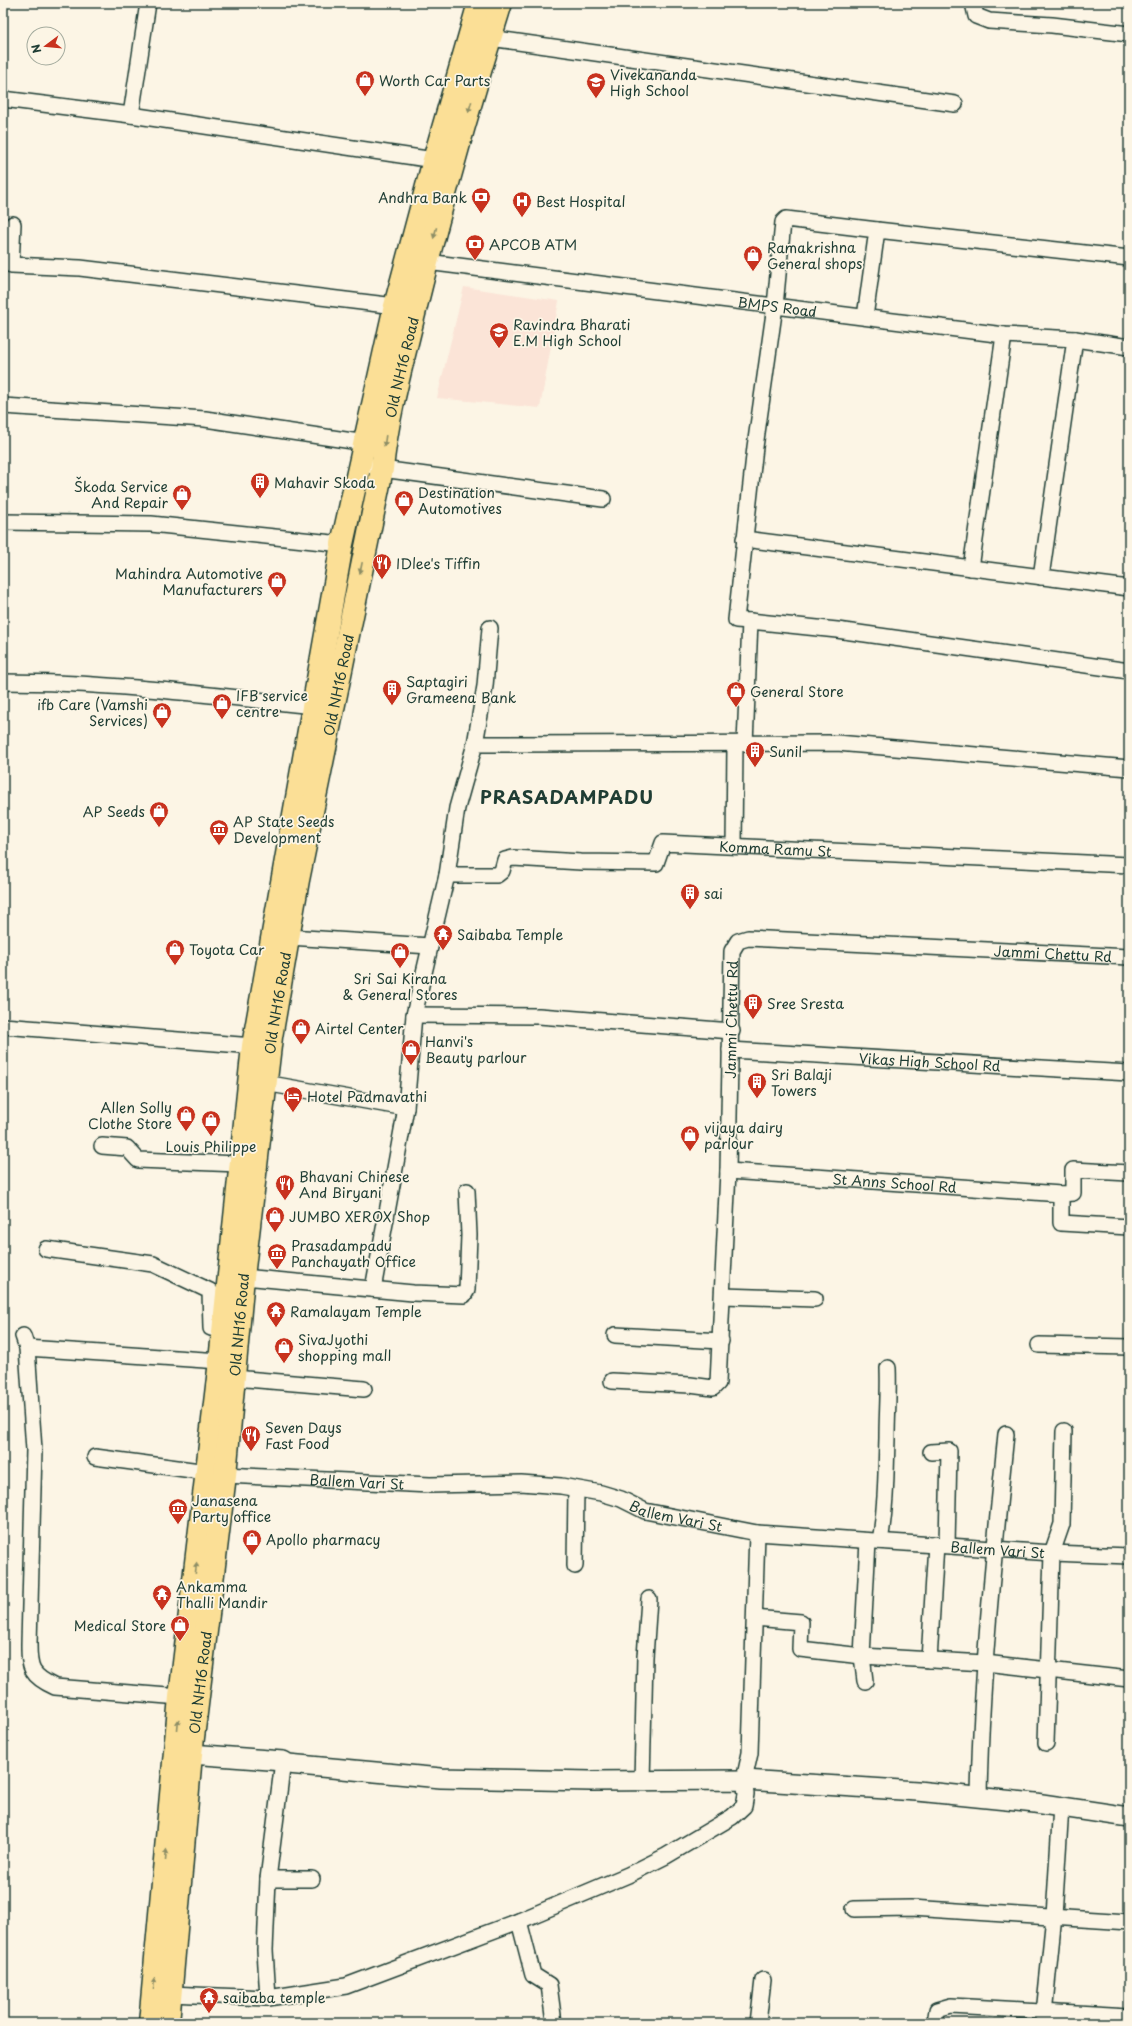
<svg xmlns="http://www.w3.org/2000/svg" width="1132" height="2026" font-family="'Playpen Sans',sans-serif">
<rect width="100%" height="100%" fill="#fcf5e5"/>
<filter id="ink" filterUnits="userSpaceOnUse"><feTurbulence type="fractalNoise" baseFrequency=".025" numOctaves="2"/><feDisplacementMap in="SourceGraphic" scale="8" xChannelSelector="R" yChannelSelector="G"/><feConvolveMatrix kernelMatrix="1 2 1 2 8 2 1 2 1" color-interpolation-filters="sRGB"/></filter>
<g filter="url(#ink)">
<!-- built -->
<polygon fill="#fbe4d7" points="464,287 559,301 540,408 437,398"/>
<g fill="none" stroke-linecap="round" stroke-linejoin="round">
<defs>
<g id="minor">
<polyline points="973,3 976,16 989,21 1052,25 1129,34"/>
<polyline points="490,38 955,104"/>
<polyline points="3,99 131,115 434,160"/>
<polyline points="131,115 148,3"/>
<polyline points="13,224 11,265 80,268 395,306"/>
<path id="s1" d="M427,262L1004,335L1075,339L1129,347"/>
<polyline points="865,317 877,230 1129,258"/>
<polyline points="3,406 205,419 366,443"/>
<polyline points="372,466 382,469 603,499"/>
<polyline points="3,522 151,524 342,544"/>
<polyline points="744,539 1129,588"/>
<polyline points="971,568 1004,335"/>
<polyline points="1041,577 1075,339"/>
<polyline points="750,621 837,630 1129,671"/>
<path d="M3,682C107,682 209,695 312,706"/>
<polyline points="475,744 837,743 1129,768"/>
<polyline points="745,744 750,621 736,620 755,447 775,306 783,222 786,219 877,230"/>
<polyline points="734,846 735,744"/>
<path id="s2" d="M447,875H497L502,871L505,860L513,858L581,862L656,863L663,843L1129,865"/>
<polyline points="289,937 430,946"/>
<polyline points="414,1015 539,1016 732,1031"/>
<polyline points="3,1026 253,1046"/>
<path id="s3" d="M730,1050L1129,1073"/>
<polyline points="265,1083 406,1108"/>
<polyline points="102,1146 127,1148 138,1160 239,1164"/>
<path id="s4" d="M728,1171L1061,1194L1073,1193V1170L1129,1173"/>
<polyline points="1061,1194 1061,1223 1129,1227"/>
<polyline points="46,1249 153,1264 210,1291 211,1328 223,1331"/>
<polyline points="243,1277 413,1293 464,1295 467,1290 469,1235 467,1191"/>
<polyline points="373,1289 406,1108 414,1015 447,875 457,808 475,744 485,686 490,628"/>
<polyline points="723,1296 815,1299"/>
<polyline points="615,1335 721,1341"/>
<path d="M23,1336L27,1348L34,1450L29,1644C29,1669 31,1676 55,1687L180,1697"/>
<polyline points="1039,1345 1129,1347"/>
<polyline points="27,1348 220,1361"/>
<polyline points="234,1378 364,1389"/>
<path id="s5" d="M612,1381L690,1385L713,1388L718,1383L728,1171L732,951L738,941L748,938L1129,957"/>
<polyline points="931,1452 949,1451 947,1545"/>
<polyline points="95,1457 207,1472"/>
<path id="s6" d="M225,1475L430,1485L521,1483L561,1486L601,1493L621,1499L645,1511L757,1533L1052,1553L1129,1556"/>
<path d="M880,1541C886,1507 886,1473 887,1438C887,1414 889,1391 888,1368"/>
<polyline points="575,1566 576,1489"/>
<polyline points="755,1618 801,1622 800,1649 862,1656 985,1663 1129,1679"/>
<polyline points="929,1660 936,1544"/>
<polyline points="865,1681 862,1656 868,1541"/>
<polyline points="1046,1743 1052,1553 1062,1524 1064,1431"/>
<polyline points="642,1781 645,1657 649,1599"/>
<path d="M979,1797C981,1676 994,1555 1006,1434"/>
<polyline points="268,1879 312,1879"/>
<polyline points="854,1909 911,1908 1129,1922"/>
<polyline points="519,1921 533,1975 549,1985 554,2023"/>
<polyline points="169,1994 268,1998 346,1986 519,1921 628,1875 666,1856 732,1817 744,1806 746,1794 744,1780 750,1753 757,1533"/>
<polyline points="268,1998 265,1950 268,1879 283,1761"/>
<polyline points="758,2023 763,1980"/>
<polyline points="935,2023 937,2010 951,2006 1129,2016"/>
<polyline points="1043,2023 1054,1916 1061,1806"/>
</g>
<polyline id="tertiary" points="191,1754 283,1761 288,1764 441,1778 591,1781 744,1780 917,1791 1035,1803 1129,1817"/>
<g id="primary">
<polyline points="150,2023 180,1697 220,1361 253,1046 342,544 395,306 434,160 479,3"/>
<path id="s7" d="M168,2023L191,1754L225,1475L243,1277L271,1037L298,880L382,469C387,418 401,368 413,318C439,212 468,107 501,3"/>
</g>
</defs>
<!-- minor casing -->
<use href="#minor" stroke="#1f3d34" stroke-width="18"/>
<!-- tertiary casing -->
<use href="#tertiary" stroke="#1f3d34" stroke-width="22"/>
<!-- primary casing -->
<use href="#primary" stroke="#1f3d34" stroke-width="25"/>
<!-- minor -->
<use href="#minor" stroke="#fcf5e5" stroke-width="15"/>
<!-- tertiary -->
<use href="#tertiary" stroke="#fcf5e5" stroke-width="19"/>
<!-- primary -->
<use href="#primary" stroke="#fbdf96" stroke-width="22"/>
</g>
<!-- one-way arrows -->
<defs><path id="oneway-solid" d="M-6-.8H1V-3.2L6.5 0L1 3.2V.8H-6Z"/></defs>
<g fill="#8d8e65">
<use href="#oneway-solid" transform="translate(470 107) rotate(106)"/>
<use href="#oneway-solid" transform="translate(435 233) rotate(105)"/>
<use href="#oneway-solid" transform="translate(385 441) rotate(98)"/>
<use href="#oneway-solid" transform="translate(361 568) rotate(102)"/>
<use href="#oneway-solid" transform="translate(196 1568) rotate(-83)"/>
<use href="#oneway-solid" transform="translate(178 1725) rotate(-85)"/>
<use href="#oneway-solid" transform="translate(166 1855) rotate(-85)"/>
<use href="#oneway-solid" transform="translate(154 1984) rotate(-85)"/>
</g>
</g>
<!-- icons -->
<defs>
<symbol id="shop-pin" viewBox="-11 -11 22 30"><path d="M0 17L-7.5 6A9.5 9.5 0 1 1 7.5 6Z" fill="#c8321e" stroke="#fcf5e5"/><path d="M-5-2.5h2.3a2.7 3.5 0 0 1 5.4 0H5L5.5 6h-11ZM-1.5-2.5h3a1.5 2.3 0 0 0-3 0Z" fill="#fff"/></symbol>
<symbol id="school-pin" viewBox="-11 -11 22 30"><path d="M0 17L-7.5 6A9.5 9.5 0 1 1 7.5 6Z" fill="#c8321e" stroke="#fcf5e5"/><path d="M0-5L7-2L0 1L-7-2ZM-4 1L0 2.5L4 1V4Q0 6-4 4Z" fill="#fff"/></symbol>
<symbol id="bank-pin" viewBox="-11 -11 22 30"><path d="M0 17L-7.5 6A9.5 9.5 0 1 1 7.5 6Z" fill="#c8321e" stroke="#fcf5e5"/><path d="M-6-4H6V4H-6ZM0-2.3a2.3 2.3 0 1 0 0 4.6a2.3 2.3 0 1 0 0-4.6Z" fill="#fff"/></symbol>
<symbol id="hospital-pin" viewBox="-11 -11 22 30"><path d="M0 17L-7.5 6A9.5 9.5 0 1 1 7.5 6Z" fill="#c8321e" stroke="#fcf5e5"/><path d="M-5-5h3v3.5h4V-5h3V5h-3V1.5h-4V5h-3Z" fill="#fff"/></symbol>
<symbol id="building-pin" viewBox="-11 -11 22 30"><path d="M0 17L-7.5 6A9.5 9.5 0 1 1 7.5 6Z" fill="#c8321e" stroke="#fcf5e5"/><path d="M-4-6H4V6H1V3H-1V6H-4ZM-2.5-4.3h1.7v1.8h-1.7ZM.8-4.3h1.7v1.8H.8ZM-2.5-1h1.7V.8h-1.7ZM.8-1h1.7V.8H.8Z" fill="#fff"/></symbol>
<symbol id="restaurant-pin" viewBox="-11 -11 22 30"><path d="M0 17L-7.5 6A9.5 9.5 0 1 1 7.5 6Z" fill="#c8321e" stroke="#fcf5e5"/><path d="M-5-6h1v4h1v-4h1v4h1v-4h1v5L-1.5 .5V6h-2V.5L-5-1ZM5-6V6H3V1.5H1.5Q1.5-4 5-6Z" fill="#fff"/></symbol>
<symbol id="museum-pin" viewBox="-11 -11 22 30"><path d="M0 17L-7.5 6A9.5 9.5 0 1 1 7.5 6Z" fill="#c8321e" stroke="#fcf5e5"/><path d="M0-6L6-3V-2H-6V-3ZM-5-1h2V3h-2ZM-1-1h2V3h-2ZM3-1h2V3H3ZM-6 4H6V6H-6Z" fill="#fff"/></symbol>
<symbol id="temple-pin" viewBox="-11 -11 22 30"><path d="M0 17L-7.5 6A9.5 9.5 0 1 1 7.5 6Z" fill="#c8321e" stroke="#fcf5e5"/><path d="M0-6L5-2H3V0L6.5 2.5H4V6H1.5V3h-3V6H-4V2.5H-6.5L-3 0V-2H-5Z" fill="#fff"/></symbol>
<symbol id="hotel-pin" viewBox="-11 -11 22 30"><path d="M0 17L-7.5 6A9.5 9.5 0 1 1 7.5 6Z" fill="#c8321e" stroke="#fcf5e5"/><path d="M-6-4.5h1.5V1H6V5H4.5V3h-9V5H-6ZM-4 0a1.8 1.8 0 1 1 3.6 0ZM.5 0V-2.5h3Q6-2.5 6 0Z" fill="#fff"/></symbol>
</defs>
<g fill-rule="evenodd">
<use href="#shop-pin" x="354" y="69" width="22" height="30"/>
<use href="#school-pin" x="585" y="71" width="22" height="30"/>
<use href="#bank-pin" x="470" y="186" width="22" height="30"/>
<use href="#hospital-pin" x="511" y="190" width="22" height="30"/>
<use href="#bank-pin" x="464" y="233" width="22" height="30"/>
<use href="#shop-pin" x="742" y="244" width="22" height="30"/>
<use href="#school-pin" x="488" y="321" width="22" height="30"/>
<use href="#building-pin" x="249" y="471" width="22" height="30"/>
<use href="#shop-pin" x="171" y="483" width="22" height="30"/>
<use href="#shop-pin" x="393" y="489" width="22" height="30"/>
<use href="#restaurant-pin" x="371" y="552" width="22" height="30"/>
<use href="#shop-pin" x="266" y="570" width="22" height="30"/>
<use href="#building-pin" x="381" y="678" width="22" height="30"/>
<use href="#shop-pin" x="725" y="680" width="22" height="30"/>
<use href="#shop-pin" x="211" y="692" width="22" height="30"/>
<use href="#shop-pin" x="151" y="701" width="22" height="30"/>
<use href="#building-pin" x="744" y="740" width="22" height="30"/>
<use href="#shop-pin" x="148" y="800" width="22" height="30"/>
<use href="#museum-pin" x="208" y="818" width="22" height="30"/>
<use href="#building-pin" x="679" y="882" width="22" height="30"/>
<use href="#temple-pin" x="432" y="923" width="22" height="30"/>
<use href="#shop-pin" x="164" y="938" width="22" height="30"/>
<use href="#shop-pin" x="389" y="941" width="22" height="30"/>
<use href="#building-pin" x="742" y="992" width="22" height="30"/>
<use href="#shop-pin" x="290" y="1017" width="22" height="30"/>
<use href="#shop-pin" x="400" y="1038" width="22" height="30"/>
<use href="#building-pin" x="746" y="1071" width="22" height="30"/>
<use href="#hotel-pin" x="282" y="1085" width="22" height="30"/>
<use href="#shop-pin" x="175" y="1104" width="22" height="30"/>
<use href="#shop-pin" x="200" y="1109" width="22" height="30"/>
<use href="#shop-pin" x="679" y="1124" width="22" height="30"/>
<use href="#restaurant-pin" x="274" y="1173" width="22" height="30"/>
<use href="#shop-pin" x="264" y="1205" width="22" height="30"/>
<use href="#museum-pin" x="266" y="1242" width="22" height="30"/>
<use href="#temple-pin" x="265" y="1300" width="22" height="30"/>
<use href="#shop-pin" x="273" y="1336" width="22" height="30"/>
<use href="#restaurant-pin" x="240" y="1424" width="22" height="30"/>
<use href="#museum-pin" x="167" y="1497" width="22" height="30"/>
<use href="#shop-pin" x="241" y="1528" width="22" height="30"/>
<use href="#temple-pin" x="151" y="1583" width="22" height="30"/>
<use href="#shop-pin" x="169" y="1614" width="22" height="30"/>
<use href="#temple-pin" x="198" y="1986" width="22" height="30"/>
</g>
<g text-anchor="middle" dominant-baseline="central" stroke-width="3.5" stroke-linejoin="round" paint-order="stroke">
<!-- poi labels -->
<g font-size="14" fill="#1f3d34" stroke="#fcf5e5" text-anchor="start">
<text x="610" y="74">Vivekananda<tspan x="610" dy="16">High School</tspan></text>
<text x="379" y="80">Worth Car Parts</text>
<text x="467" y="197" text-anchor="end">Andhra Bank</text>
<text x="536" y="201">Best Hospital</text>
<text x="489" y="244">APCOB ATM</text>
<text x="767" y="247">Ramakrishna<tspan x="767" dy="16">General shops</tspan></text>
<text x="513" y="324">Ravindra Bharati<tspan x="513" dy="16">E.M High School</tspan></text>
<text x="274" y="482">Mahavir Skoda</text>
<text x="168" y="486" text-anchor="end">Škoda Service<tspan x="168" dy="16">And Repair</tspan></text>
<text x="418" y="492">Destination<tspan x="418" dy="16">Automotives</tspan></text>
<text x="396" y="563">IDlee's Tiffin</text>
<text x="263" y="573" text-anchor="end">Mahindra Automotive<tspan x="263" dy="16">Manufacturers</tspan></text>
<text x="406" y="681">Saptagiri<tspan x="406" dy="16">Grameena Bank</tspan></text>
<text x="750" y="691">General Store</text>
<text x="236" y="695">IFB service<tspan x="236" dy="16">centre</tspan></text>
<text x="148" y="704" text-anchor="end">ifb Care (Vamshi<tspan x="148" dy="16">Services)</tspan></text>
<text x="769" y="751">Sunil</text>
<text x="145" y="811" text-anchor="end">AP Seeds</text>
<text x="233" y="821">AP State Seeds<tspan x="233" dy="16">Development</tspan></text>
<text x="704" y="893">sai</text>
<text x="457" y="934">Saibaba Temple</text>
<text x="189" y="949">Toyota Car</text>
<text x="400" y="978" text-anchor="middle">Sri Sai Kirana<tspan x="400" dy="16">&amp; General Stores</tspan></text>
<text x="767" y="1003">Sree Sresta</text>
<text x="315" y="1028">Airtel Center</text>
<text x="425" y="1041">Hanvi's<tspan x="425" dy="16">Beauty parlour</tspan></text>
<text x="771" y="1074">Sri Balaji<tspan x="771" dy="16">Towers</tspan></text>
<text x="307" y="1096">Hotel Padmavathi</text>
<text x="172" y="1107" text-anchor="end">Allen Solly<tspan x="172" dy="16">Clothe Store</tspan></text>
<text x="704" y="1127">vijaya dairy<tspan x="704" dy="16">parlour</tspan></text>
<text x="211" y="1146" text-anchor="middle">Louis Philippe</text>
<text x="299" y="1176">Bhavani Chinese<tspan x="299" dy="16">And Biryani</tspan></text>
<text x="289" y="1216">JUMBO XEROX Shop</text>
<text x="291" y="1245">Prasadampadu<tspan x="291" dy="16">Panchayath Office</tspan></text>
<text x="290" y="1311">Ramalayam Temple</text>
<text x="298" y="1339">SivaJyothi<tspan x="298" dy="16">shopping mall</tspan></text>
<text x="265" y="1427">Seven Days<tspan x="265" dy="16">Fast Food</tspan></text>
<text x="192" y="1500">Janasena<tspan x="192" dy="16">Party office</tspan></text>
<text x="266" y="1539">Apollo pharmacy</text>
<text x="176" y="1586">Ankamma<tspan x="176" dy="16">Thalli Mandir</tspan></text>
<text x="166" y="1625" text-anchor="end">Medical Store</text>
<text x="223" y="1997">saibaba temple</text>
</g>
<!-- street labels -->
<g font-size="14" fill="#1f3d34" stroke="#fcf5e5">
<text stroke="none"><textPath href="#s1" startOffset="353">BMPS Road</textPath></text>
<text stroke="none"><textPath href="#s7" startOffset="1674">Old NH16 Road</textPath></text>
<text stroke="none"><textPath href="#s7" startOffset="1350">Old NH16 Road</textPath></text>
<text stroke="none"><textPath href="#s2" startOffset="353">Komma Ramu St</textPath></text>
<text stroke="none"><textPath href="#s5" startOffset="868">Jammi Chettu Rd</textPath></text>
<text stroke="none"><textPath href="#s7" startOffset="1026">Old NH16 Road</textPath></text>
<text stroke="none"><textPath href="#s5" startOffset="472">Jammi Chettu Rd</textPath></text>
<text stroke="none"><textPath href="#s3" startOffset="200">Vikas High School Rd</textPath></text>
<text stroke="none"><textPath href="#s4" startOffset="167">St Anns School Rd</textPath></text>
<text stroke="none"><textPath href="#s7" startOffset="702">Old NH16 Road</textPath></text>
<text stroke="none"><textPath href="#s6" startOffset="132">Ballem Vari St</textPath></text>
<text stroke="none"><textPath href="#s6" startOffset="456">Ballem Vari St</textPath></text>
<text stroke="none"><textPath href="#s6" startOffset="780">Ballem Vari St</textPath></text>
<text stroke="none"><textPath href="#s7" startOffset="342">Old NH16 Road</textPath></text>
</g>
<!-- district labels -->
<g font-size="18" font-weight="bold" letter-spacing="1" fill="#1f3d34" stroke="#fcf5e5">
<text x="567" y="796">PRASADAMPADU</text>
</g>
</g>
<!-- margin -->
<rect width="1132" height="2026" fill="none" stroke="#fcf5e5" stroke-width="16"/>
<rect x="8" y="8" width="1116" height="2010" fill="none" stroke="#1f3d34" stroke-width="1.5" filter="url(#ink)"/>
<!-- north arrow -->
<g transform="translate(46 46) rotate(254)"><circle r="19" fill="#fcf5e5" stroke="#a4ab9e"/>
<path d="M0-3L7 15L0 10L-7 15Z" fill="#c8321e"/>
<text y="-6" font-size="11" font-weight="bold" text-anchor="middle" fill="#1f3d34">N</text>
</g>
</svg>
